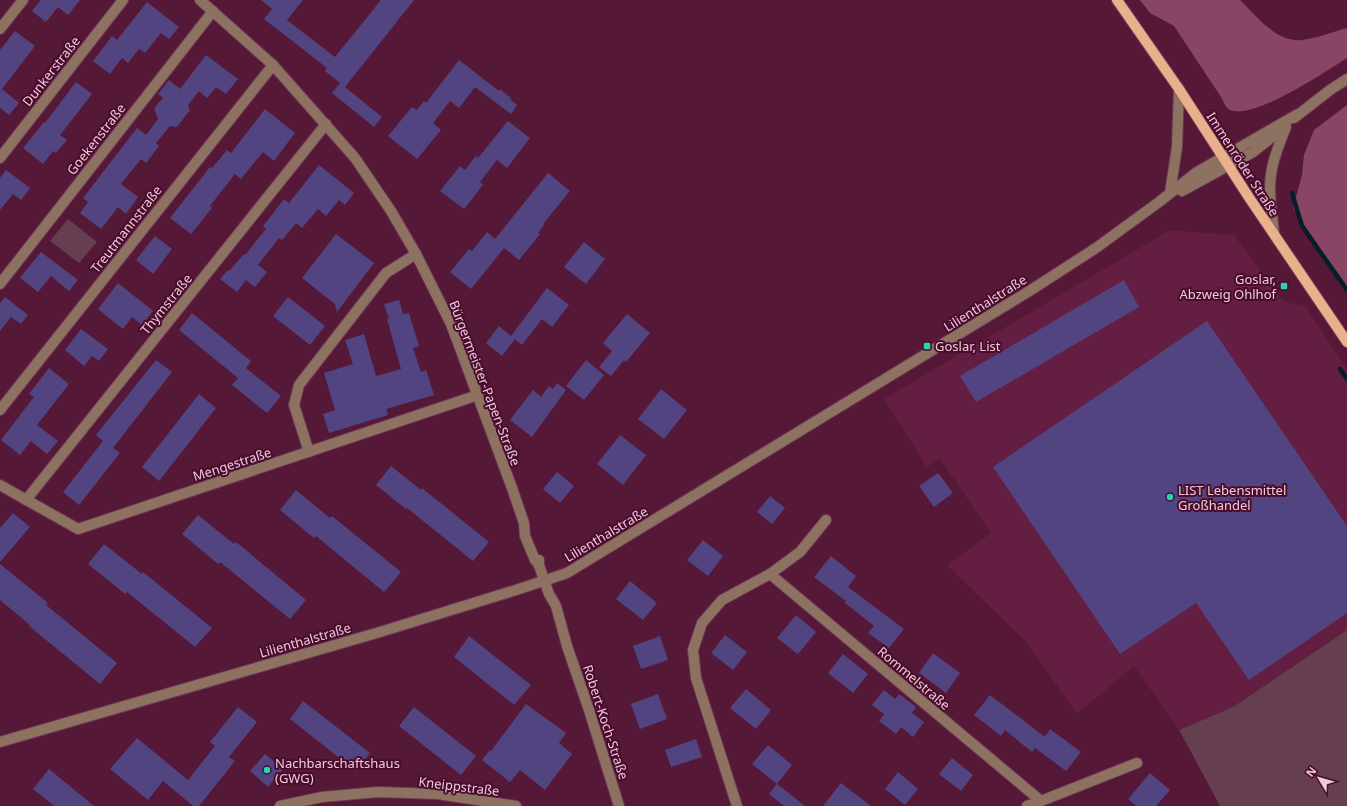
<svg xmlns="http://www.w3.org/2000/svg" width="1347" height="806" font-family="'Noto Sans',sans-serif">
<rect width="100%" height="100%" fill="#551837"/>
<!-- built -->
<polygon fill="#631e42" points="1170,230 1234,235 1283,301 1306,307 1347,369 1347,630 1233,707 1179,730 1134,666 1077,714 1026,642 947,565 991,533 940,459 927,467 884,399"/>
<!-- green -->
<g fill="#653e4f">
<polygon points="68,219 97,242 79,263 50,241"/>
<polygon points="1347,630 1347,806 1220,806 1190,750 1179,730 1233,707"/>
</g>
<!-- forest -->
<g fill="#884664">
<path d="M1140,0H1240C1257,16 1276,43 1302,40C1317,38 1333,32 1347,28V58C1328,70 1246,126 1227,108C1225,106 1223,100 1221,97L1174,26L1150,13Z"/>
<polygon points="1347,105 1347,290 1293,208 1302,175 1304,155 1314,130"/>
</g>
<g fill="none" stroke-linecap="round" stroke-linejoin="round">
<!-- stream -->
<g stroke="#051e2a" stroke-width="4.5">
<polyline points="1292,193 1302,226 1347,290"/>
<polyline points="1340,369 1347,379"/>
</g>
</g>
<!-- building -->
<g fill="#524480">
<polygon points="41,0 80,0 68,15 58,7 46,22 32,11"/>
<polygon points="261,0 303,0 287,20 335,57 381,0 414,0 345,87 382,117 374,127 332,93 340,83 325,71 327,68 264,19 272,9"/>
<polygon points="147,2 179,27 169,39 161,33 145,53 139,49 128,63 122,58 110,74 93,61 112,36 117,40"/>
<polygon points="15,31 35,46 2,89 19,103 9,115 0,108 0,50"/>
<polygon points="206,55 238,79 226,94 216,87 207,98 199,91 188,105 190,110 177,127 170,126 156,143 159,146 146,163 141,159 121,184 138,197 126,214 118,207 101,229 80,213 88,202 83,198 137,128 146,135 158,119 154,108 163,98 158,94 169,80 180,89"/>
<polygon points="459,60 499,91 500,89 511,98 510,99 517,105 511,114 475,87 459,108 450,101 433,123 441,130 417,159 388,136 412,107 417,110 424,101 426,103"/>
<polygon points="76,82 92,94 60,135 67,140 56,153 53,151 43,164 23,148 44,122 45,123"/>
<polygon points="265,109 295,133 274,161 263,152 241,179 235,174 210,206 212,208 191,234 170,218 210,167 212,168 227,150 231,153"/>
<polygon points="508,121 530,138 507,168 497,160 480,182 483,185 464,209 440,191 460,166 465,170 476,156 478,158"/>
<polygon points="319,165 354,193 345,205 339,200 326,216 318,209 302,228 296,223 282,240 279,238 258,265 267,272 255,287 246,280 237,292 220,279 228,270 229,271 244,254 245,255 266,229 263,226 284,199 289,203"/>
<polygon points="6,170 30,188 21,200 13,194 0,210 0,178"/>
<polygon points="548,173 570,191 543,224 544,225 538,233 540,234 519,260 504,248 471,289 450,272 469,249 472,251 487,232 495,239"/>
<polygon points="336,234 374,263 337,312 335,304 302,278"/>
<polygon points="155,236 172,249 153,274 136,260"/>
<polygon points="584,242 605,259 586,284 564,267"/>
<polygon points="41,252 78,280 69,291 51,276 38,292 20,278"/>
<polygon points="1124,280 1139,307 976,402 960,376"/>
<polygon points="118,283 153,311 142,325 132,317 123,329 98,309"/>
<polygon points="547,288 569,305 552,327 542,319 522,345 515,339 502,356 486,343 499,326 511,336"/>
<polygon points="5,297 28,315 21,324 11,317 0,331 0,303"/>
<polygon points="288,297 325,326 310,345 273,316"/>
<polygon points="399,300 403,314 409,313 419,346 413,348 421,372 426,370 434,395 386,409 388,415 329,433 323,414 335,410 324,373 353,364 345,340 364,334 376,376 401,369 387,319 389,319 384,304"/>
<polygon points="192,313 251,361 246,368 281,396 267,413 232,385 238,378 179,330"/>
<polygon points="627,314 650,333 626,362 624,360 611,376 599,367 612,351 603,343"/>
<polygon points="1207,321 1347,526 1347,613 1249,680 1196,603 1120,654 993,467"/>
<polygon points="81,329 108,349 99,361 92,356 84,366 65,350"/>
<polygon points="156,360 172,372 113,448 120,453 79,505 63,492 103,441 96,435"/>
<polygon points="586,360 604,375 584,400 566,386"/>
<polygon points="49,368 69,384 37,425 58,441 47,454 31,441 20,455 1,440 34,397 29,394"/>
<polygon points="557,383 566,390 532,437 510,420 533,390 541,397 549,386 553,389"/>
<polygon points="661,389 687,410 664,439 638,419"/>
<polygon points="199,394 216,408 159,481 142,467"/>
<polygon points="620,435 646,455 623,485 597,464"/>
<polygon points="391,466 421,490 422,488 489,542 473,561 407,508 406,509 376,485"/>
<polygon points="557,472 574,486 560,503 543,489"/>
<polygon points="938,473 953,493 934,507 919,486"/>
<polygon points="296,490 330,518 332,516 401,572 384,592 316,536 314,538 280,510"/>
<polygon points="770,496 785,508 772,524 757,512"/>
<polygon points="13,513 30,527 0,562 0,528"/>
<polygon points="198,515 234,544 236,542 306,600 290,619 220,562 218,564 182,534"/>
<polygon points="703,540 723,556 708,576 687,560"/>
<polygon points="104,544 142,574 143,572 212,628 195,647 127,592 125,594 88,564"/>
<polygon points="831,556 856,576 848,587 904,629 889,648 868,633 874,626 845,603 846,601 814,577"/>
<polygon points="0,564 48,603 46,605 117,663 100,684 29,626 30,625 0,600"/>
<polygon points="630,581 657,603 643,620 616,599"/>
<polygon points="796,615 816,632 798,654 777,638"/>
<polygon points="725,635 747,652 733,670 711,653"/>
<polygon points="469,636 531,685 514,705 454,657"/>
<polygon points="660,636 668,660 641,669 633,646"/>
<polygon points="933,653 960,673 946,693 919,673"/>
<polygon points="843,654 868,674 853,693 828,673"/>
<polygon points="746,689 771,710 756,729 730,708"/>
<polygon points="884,690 895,699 899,694 916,707 912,713 924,722 913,737 901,727 896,734 879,721 884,714 872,705"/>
<polygon points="658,694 667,719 640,729 631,704"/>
<polygon points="990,695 1045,737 1050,729 1081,752 1066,771 1035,748 1032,752 1005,730 1001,736 974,715"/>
<polygon points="303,701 370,753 356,771 290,719"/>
<polygon points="526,704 566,733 559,743 572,754 545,790 520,770 510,782 482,760 490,750 491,751"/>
<polygon points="238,707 257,722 229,757 235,761 199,806 193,806 163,781 148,800 110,769 137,738 188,780 215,746 210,742"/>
<polygon points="414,707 476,756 461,775 399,726"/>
<polygon points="696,739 702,757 671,767 665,750"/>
<polygon points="768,745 792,765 777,784 752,764"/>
<polygon points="265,754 283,769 268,787 250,771"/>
<polygon points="952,758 973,775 961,791 939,774"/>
<polygon points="49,769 94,806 54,806 33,789"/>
<polygon points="898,772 918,789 905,805 885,789"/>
<polygon points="1150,773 1170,790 1156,806 1136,806 1128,799"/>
<polygon points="841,783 871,806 823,806"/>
<polygon points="777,784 805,806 784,806 769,794"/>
</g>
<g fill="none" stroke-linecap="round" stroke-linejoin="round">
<defs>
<g id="minor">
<polyline points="200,0 273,65 355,158 391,211 416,254 451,324 512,488 524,523 525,536 535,560 539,565"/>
<polyline points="0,29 23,0"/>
<polyline points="1294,118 1330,90 1347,79"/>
<polyline points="0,158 123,0"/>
<polyline points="1182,191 1253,152 1281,130"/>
<polyline points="1170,193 1177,147 1179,89"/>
<path d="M1274,234C1273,219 1270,203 1270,188C1270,166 1278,147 1286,127"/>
<polyline points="0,284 213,11"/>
<polyline points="0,410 273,65"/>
<polyline points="309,452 294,405 299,385 386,273 416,254"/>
<polyline points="0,485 78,529 478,395"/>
<polyline points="26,500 326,124"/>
<polyline points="539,560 539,565 544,580 549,594 556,606 567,646 589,710 619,806"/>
<polyline points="770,574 1041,801"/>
<polyline points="0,742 380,632 516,590 567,573 1031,290 1096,248 1159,202 1197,172 1298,114"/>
<polyline points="280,806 322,797 378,792 438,794 516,806"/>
<polyline points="737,806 696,678 693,650 702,623 722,600 770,574 800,552 826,520"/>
<polyline points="1027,806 1041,801 1137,763"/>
</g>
<polyline id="major" points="1117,0 1179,89 1250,199 1347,342"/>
</defs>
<!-- minor casing -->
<use href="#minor" stroke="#713854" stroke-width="12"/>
<!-- major casing -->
<use href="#major" stroke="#713854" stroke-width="12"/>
<!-- minor -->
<use href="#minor" stroke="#8e7261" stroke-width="10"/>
<!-- major -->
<use href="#major" stroke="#e9b08c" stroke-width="10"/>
</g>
<!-- markers -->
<g fill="#26d5ae" stroke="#490c2d" stroke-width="1.5">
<rect x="1280" y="282" width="8" height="8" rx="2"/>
<rect x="923" y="342" width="8" height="8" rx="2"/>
<circle cx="1170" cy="497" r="4"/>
<circle cx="267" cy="770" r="4"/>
</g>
<g text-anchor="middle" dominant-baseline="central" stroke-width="4" stroke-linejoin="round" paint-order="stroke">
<!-- street labels -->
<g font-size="13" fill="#f1cad9" stroke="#490c2d">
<text transform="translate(51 71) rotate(-52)">Dunkerstraße</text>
<text transform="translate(96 139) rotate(-52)">Goekenstraße</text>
<text transform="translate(1243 164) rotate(57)">Immenröder Straße</text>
<text transform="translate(126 229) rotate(-52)">Treutmannstraße</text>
<text transform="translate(985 303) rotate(-32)">Lilienthalstraße</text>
<text transform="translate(166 304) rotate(-51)">Thymstraße</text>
<text transform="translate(485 383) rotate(69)">Bürgermeister-Papen-Straße</text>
<text transform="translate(232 464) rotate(-18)">Mengestraße</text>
<text transform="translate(606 534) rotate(-31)">Lilienthalstraße</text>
<text transform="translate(305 640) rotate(-16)">Lilienthalstraße</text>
<text transform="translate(914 678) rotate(40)">Rommelstraße</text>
<text transform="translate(606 722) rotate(72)">Robert-Koch-Straße</text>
<text transform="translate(459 786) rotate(7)">Kneippstraße</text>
</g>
<!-- poi labels -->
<g font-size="13" fill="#f1cad9" stroke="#490c2d" text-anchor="start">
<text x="1276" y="279" text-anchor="end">Goslar,<tspan x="1276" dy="15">Abzweig Ohlhof</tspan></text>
<text x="935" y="346">Goslar, List</text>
<text x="1178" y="490">LIST Lebensmittel<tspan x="1178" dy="15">Großhandel</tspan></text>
<text x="275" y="763">Nachbarschaftshaus<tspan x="275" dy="15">(GWG)</tspan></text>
</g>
</g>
<!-- north arrow -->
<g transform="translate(1319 778) rotate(308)" stroke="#490c2d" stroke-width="3" paint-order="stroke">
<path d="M0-3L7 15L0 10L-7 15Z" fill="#f1cad9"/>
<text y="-6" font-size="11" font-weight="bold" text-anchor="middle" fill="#f1cad9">N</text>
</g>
</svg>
